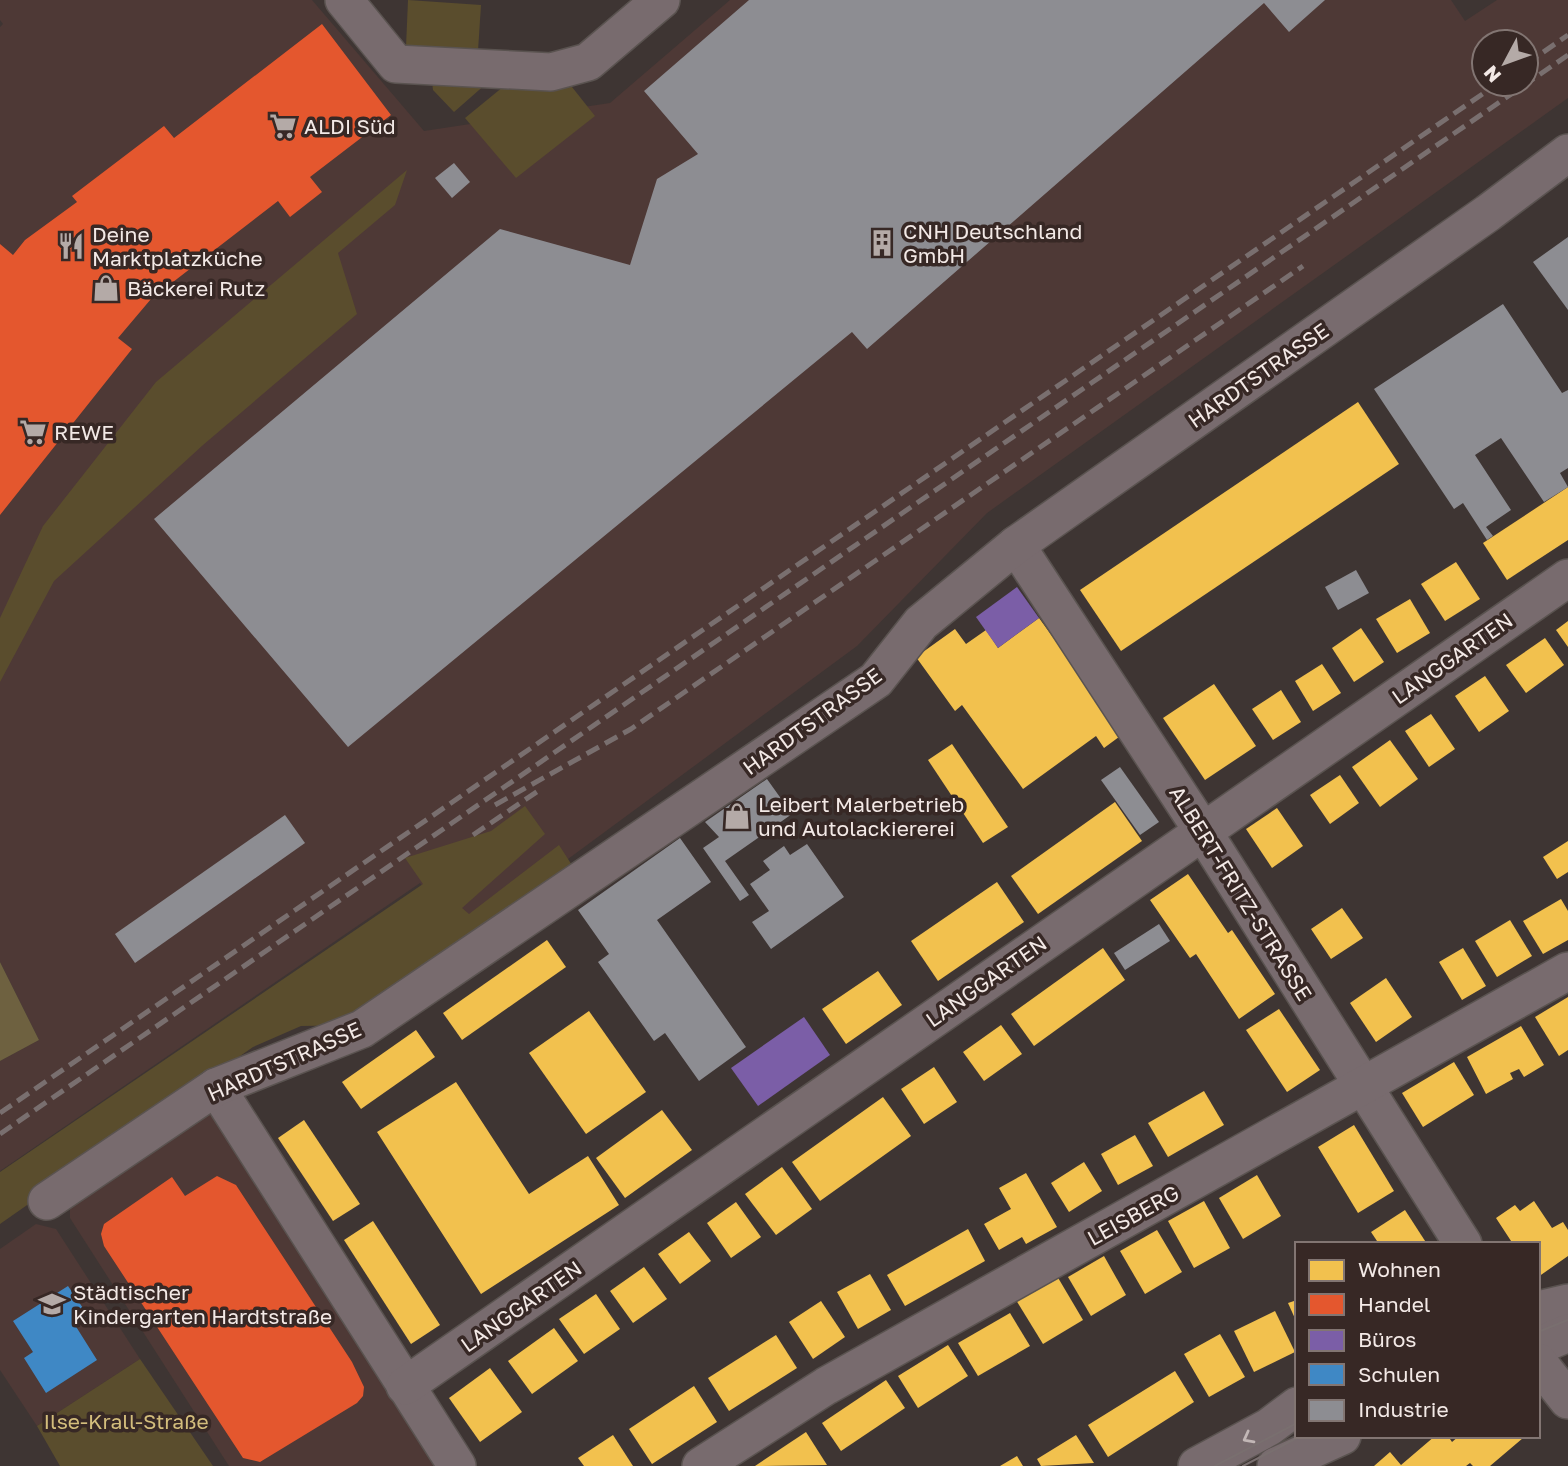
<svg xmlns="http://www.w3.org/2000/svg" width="1568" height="1466" font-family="'Golos Text',sans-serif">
<rect width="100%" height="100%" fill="#3e3533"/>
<!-- built -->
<g fill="#4e3936" fill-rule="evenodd">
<path d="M0,0H312L424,131L610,103L730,0H1451L1465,21L1497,0H1568V98L987,513L857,646L461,938L420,883L0,1171V1061L39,1040L0,962V27L3,24L0,20ZM1484,42H1526V84H1484Z"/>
<polygon points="214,1110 439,1466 229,1466 70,1218 70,1195"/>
<polygon points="36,1224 56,1229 140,1359 37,1426 0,1370 0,1249"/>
</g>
<!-- green -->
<g fill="#5a4d2d">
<polygon points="408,0 481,5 478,51 406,47"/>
<polygon points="432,82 487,83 454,112 433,90"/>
<polygon points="509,82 572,87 595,116 516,178 465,118"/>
<polygon points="407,170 395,205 338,253 357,314 203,445 54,581 0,682 0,618 43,526 156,382"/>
<polygon points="525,806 545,834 462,908 469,914 559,845 577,873 360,1025 301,1026 253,1047 0,1224 0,1172 423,884 405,858 491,831"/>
<polygon points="140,1359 213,1466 60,1466 37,1426"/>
</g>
<!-- forest -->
<polygon fill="#6e6140" points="0,962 39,1040 0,1061"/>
<!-- homes -->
<g fill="#f2c14e">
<polygon points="1358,402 1399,464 1121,651 1080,590"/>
<polygon points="1568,487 1568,540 1507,580 1483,543"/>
<polygon points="1456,562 1480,599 1445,621 1421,584"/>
<polygon points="1410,599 1430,633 1397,653 1376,619"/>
<polygon points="1039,618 1123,734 1104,748 1096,736 1023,789 962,705 955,711 916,657 955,629 966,644 986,630 998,648"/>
<polygon points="1568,621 1568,647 1556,630"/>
<polygon points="1361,628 1384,662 1354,682 1332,648"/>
<polygon points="1545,638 1564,665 1526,693 1506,665"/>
<polygon points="1322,664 1341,693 1313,711 1295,681"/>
<polygon points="1485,676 1509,711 1479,732 1455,696"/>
<polygon points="1214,684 1256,746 1205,780 1163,718"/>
<polygon points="1281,690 1301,722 1273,740 1252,709"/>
<polygon points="1431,714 1455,749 1429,767 1405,731"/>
<polygon points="1390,740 1418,779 1380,807 1352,767"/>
<polygon points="952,744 1008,827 983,843 928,760"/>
<polygon points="1340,775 1359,803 1330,824 1310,795"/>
<polygon points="1115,802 1142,841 1038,914 1011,876"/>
<polygon points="1277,808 1303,846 1272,868 1246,829"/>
<polygon points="1568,841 1568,872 1557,879 1543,857"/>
<polygon points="1188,874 1228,933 1232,930 1275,994 1239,1019 1196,954 1190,958 1150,900"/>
<polygon points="997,882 1024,922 938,981 911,941"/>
<polygon points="1561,899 1568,911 1568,940 1543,954 1523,921"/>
<polygon points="1342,908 1363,938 1331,959 1311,929"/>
<polygon points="1510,920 1532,956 1497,977 1475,941"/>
<polygon points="547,940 566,967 462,1040 443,1013"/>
<polygon points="1103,948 1125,980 1034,1046 1011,1014"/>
<polygon points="1463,948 1486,986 1462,1000 1439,962"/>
<polygon points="878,971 902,1005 846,1044 822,1009"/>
<polygon points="1386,978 1412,1017 1376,1042 1350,1003"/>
<polygon points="1568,997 1568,1050 1559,1056 1535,1017"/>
<polygon points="1279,1009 1320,1070 1287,1092 1246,1030"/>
<polygon points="589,1011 646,1092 586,1134 529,1053"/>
<polygon points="1001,1025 1022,1054 984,1081 963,1052"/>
<polygon points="1521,1026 1544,1065 1524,1077 1519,1069 1510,1073 1513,1079 1486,1094 1467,1057"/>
<polygon points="416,1030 435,1057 361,1109 342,1082"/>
<polygon points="1454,1062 1474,1095 1423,1127 1402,1093"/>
<polygon points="934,1067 957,1102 924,1124 901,1089"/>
<polygon points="456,1082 529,1194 588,1156 619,1205 481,1294 377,1132"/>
<polygon points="1204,1091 1224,1125 1168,1157 1148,1123"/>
<polygon points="883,1097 911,1136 820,1201 792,1162"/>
<polygon points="662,1110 692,1150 625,1198 596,1158"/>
<polygon points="304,1120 360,1204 333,1221 278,1138"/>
<polygon points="1354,1125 1394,1191 1358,1213 1318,1147"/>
<polygon points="1135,1135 1153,1166 1118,1185 1101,1154"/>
<polygon points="1084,1162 1102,1191 1069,1212 1051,1183"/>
<polygon points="782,1167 812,1209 776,1235 745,1194"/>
<polygon points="1026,1173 1057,1227 1026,1244 1022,1237 999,1250 984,1224 1011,1209 999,1188"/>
<polygon points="1257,1175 1281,1216 1243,1239 1219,1198"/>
<polygon points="1204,1201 1230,1248 1194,1268 1168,1221"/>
<polygon points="1534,1201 1552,1228 1563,1222 1568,1230 1568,1256 1538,1277 1538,1244 1513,1244 1496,1218 1515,1205 1520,1211"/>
<polygon points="736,1202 761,1237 731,1258 707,1223"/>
<polygon points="1405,1210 1427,1244 1379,1244 1371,1232"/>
<polygon points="373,1221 440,1325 411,1344 344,1240"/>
<polygon points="968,1229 985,1261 905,1306 887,1275"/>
<polygon points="1157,1230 1182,1272 1145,1294 1120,1251"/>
<polygon points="689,1232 711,1261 680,1284 658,1254"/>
<polygon points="1104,1256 1126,1295 1091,1316 1068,1277"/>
<polygon points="644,1267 667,1299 633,1323 610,1291"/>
<polygon points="870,1274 891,1310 858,1329 837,1292"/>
<polygon points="1057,1276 1083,1320 1043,1344 1016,1300"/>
<polygon points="596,1294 620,1329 584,1354 559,1319"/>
<polygon points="1297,1300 1297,1323 1288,1303"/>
<polygon points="821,1301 845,1337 813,1359 789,1322"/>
<polygon points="1275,1311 1295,1352 1254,1372 1234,1331"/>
<polygon points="1010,1313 1030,1346 978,1376 958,1343"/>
<polygon points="554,1328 578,1361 532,1394 508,1361"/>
<polygon points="1220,1334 1245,1377 1209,1397 1184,1354"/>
<polygon points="776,1335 797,1368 729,1411 708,1378"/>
<polygon points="948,1345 968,1376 918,1408 898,1376"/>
<polygon points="490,1368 522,1412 480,1442 449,1398"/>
<polygon points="1175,1371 1194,1402 1108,1457 1088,1425"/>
<polygon points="886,1380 905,1408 841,1451 822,1423"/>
<polygon points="694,1386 717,1422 652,1464 629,1429"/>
<polygon points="806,1432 827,1465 755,1466"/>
<polygon points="613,1435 633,1466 584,1466 578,1458"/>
<polygon points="1076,1435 1094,1463 1041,1466 1037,1459"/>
<polygon points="1435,1436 1448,1436 1452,1442 1459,1436 1523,1438 1490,1466 1473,1466 1470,1463 1466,1466 1374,1466 1390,1452 1401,1465"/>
<polygon points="1017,1456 1023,1466 1000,1466"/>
</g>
<!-- shops -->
<g fill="#e4572e">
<polygon points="322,24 391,115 310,177 322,192 290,217 278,201 151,299 118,338 132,349 0,515 0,244 13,255 25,240 77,202 72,196 164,126 174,138"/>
<polygon points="217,1176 236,1185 352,1362 364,1387 363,1396 357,1403 260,1462 243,1458 104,1246 101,1234 104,1224 172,1177 185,1196"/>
</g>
<!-- offices -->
<g fill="#7b5ea7">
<polygon points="1017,587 1039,618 998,648 976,617"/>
<polygon points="804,1017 830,1055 758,1106 731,1068"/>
</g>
<!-- schools -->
<polygon fill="#3f88c5" points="68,1286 89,1317 75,1325 97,1360 46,1393 24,1358 33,1352 13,1321"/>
<!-- industry -->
<g fill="#8d8d92">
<polygon points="749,0 1325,0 1289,32 1264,3 867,349 852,332 348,747 154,519 500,229 630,265 657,179 698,154 644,91"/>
<polygon points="454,163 470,182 452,198 435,178"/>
<polygon points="1568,237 1568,310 1533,262"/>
<polygon points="1503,304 1562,393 1568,390 1568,468 1560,473 1568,487 1544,502 1501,438 1475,455 1511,510 1486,527 1493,536 1487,540 1463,503 1454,509 1374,389"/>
<polygon points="1356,570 1369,593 1338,610 1325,587"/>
<polygon points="1120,767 1159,822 1140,835 1101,780"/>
<polygon points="767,779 792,814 725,861 749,895 740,901 703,848 719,837 705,822"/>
<polygon points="285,815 305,843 135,963 115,934"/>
<polygon points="680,838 711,882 657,920 746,1047 699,1081 665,1033 654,1041 598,962 609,954 578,910"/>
<polygon points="807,844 844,897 771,949 752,922 769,911 750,884 770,870 763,861 784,846 790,855"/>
<polygon points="1159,924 1170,941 1125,970 1114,953"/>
</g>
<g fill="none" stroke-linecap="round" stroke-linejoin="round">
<defs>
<g id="minor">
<polyline points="344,0 396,64 551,72 588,62 661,0"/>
<polyline points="1016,545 1202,830 1463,1244"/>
<polyline points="216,1087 457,1466"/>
<polyline points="47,1201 216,1087 362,1029 876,680 921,623 1016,545 1488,213 1568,153"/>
<polyline points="1538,1310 1568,1303"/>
<polyline points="1538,1346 1568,1333"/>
<polyline points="1538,1362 1568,1400"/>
<polyline points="405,1386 1568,578"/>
<polyline points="701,1466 826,1386 1568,971"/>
<polyline points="1197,1466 1269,1427 1297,1406"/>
<polyline points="1276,1466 1342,1436"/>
</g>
</defs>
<!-- minor casing -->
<use href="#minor" stroke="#5a5350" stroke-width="40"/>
<!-- minor -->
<use href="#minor" stroke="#786b6e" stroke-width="37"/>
<!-- tram -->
<g stroke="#796f6f" stroke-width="2">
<polyline points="1538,1332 1568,1320"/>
<polyline points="1215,1466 1297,1423"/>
<polyline points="1243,1466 1301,1436"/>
</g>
<!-- rail -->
<g stroke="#796f6f" stroke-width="5" stroke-dasharray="14 7" stroke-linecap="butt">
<polyline points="1526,64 1568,35"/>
<polyline points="495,805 631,729 1303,266"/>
<polyline points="473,835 538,791"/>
<polyline points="0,1113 1497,84"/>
<polyline points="0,1134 1568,55"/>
</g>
</g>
<!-- one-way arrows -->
<defs><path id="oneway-chevron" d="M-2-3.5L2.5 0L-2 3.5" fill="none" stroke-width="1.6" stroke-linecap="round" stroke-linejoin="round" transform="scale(1.75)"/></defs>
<use stroke="#c2b7b6" href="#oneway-chevron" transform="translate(1248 1438) rotate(152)"/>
<!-- icons -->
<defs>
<symbol id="supermarket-bare" viewBox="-9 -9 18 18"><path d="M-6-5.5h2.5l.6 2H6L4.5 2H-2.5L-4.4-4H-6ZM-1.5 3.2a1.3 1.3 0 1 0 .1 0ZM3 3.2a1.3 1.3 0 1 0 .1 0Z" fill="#b4aaa7" stroke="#372825" stroke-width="2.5" paint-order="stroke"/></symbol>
<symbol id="building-bare" viewBox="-9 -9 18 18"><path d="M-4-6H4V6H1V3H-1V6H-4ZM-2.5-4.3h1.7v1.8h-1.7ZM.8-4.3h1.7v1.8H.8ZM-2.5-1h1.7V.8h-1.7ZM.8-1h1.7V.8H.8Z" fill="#b4aaa7" stroke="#372825" stroke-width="2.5" paint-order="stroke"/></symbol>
<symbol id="restaurant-bare" viewBox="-9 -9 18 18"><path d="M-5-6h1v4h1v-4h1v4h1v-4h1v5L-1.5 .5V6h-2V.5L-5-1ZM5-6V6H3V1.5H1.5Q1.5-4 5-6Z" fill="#b4aaa7" stroke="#372825" stroke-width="2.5" paint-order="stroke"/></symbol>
<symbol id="shop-bare" viewBox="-9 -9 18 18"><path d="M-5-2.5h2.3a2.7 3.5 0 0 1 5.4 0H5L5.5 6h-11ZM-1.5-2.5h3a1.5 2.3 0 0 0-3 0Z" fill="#b4aaa7" stroke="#372825" stroke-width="2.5" paint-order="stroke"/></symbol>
<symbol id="school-bare" viewBox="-9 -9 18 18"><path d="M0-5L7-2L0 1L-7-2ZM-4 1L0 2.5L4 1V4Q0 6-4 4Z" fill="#b4aaa7" stroke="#372825" stroke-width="2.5" paint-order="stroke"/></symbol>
</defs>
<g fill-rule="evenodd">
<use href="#supermarket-bare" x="264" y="107" width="38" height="38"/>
<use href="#building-bare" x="863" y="224" width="38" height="38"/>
<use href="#restaurant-bare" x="52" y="227" width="38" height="38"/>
<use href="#shop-bare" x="87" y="269" width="38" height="38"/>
<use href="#supermarket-bare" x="14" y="413" width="38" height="38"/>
<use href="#shop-bare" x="718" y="797" width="38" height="38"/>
<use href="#school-bare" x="33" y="1285" width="38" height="38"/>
</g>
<g text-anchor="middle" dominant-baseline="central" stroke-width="7" stroke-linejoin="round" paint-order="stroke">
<!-- poi labels -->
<g font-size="21" fill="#f3e9e6" stroke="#372825" text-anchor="start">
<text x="304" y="126">ALDI Süd</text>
<text x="903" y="231">CNH Deutschland<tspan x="903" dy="24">GmbH</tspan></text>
<text x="92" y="234">Deine<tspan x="92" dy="24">Marktplatzküche</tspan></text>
<text x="127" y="288">Bäckerei Rutz</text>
<text x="54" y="432">REWE</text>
<text x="758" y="804">Leibert Malerbetrieb<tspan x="758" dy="24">und Autolackiererei</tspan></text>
<text x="73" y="1292">Städtischer<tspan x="73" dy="24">Kindergarten Hardtstraße</tspan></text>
</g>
<!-- street labels -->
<g font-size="21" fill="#f3e9e6" stroke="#372825">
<text transform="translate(1258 375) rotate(-35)">HARDTSTRASSE</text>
<text transform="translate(1452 658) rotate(-35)">LANGGARTEN</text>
<text transform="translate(812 721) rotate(-36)">HARDTSTRASSE</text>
<text transform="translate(1241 893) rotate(58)">ALBERT-FRITZ-STRASSE</text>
<text transform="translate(986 981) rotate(-35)">LANGGARTEN</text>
<text transform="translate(284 1061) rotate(-24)">HARDTSTRASSE</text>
<text transform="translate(1133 1215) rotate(-29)">LEISBERG</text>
<text transform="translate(521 1306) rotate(-35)">LANGGARTEN</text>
</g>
<!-- park labels -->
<g font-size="21" fill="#d3bd7c" stroke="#372825">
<text x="126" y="1421">Ilse-Krall-Straße</text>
</g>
</g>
<!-- legend -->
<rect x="1295" y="1242" width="245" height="196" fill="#372825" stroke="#827572" stroke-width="2"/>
<rect x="1309" y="1260" width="35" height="21" fill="#f2c14e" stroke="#827572" stroke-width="2"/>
<text x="1358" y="1277" font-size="21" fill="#f3e9e6">Wohnen</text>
<rect x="1309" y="1294" width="35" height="21" fill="#e4572e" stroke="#827572" stroke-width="2"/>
<text x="1358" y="1312" font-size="21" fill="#f3e9e6">Handel</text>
<rect x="1309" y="1330" width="35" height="21" fill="#7b5ea7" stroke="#827572" stroke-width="2"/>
<text x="1358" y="1347" font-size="21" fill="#f3e9e6">Büros</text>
<rect x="1309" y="1364" width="35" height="21" fill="#3f88c5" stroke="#827572" stroke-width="2"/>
<text x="1358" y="1382" font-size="21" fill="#f3e9e6">Schulen</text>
<rect x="1309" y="1400" width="35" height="21" fill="#8d8d92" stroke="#827572" stroke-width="2"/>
<text x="1358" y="1417" font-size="21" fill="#f3e9e6">Industrie</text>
<!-- north arrow -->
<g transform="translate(1505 63) rotate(229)"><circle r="33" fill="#372825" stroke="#827572" stroke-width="2"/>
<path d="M0-5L12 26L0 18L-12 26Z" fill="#b4aaa7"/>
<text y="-10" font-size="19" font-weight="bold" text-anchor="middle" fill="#f3e9e6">N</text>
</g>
</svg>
